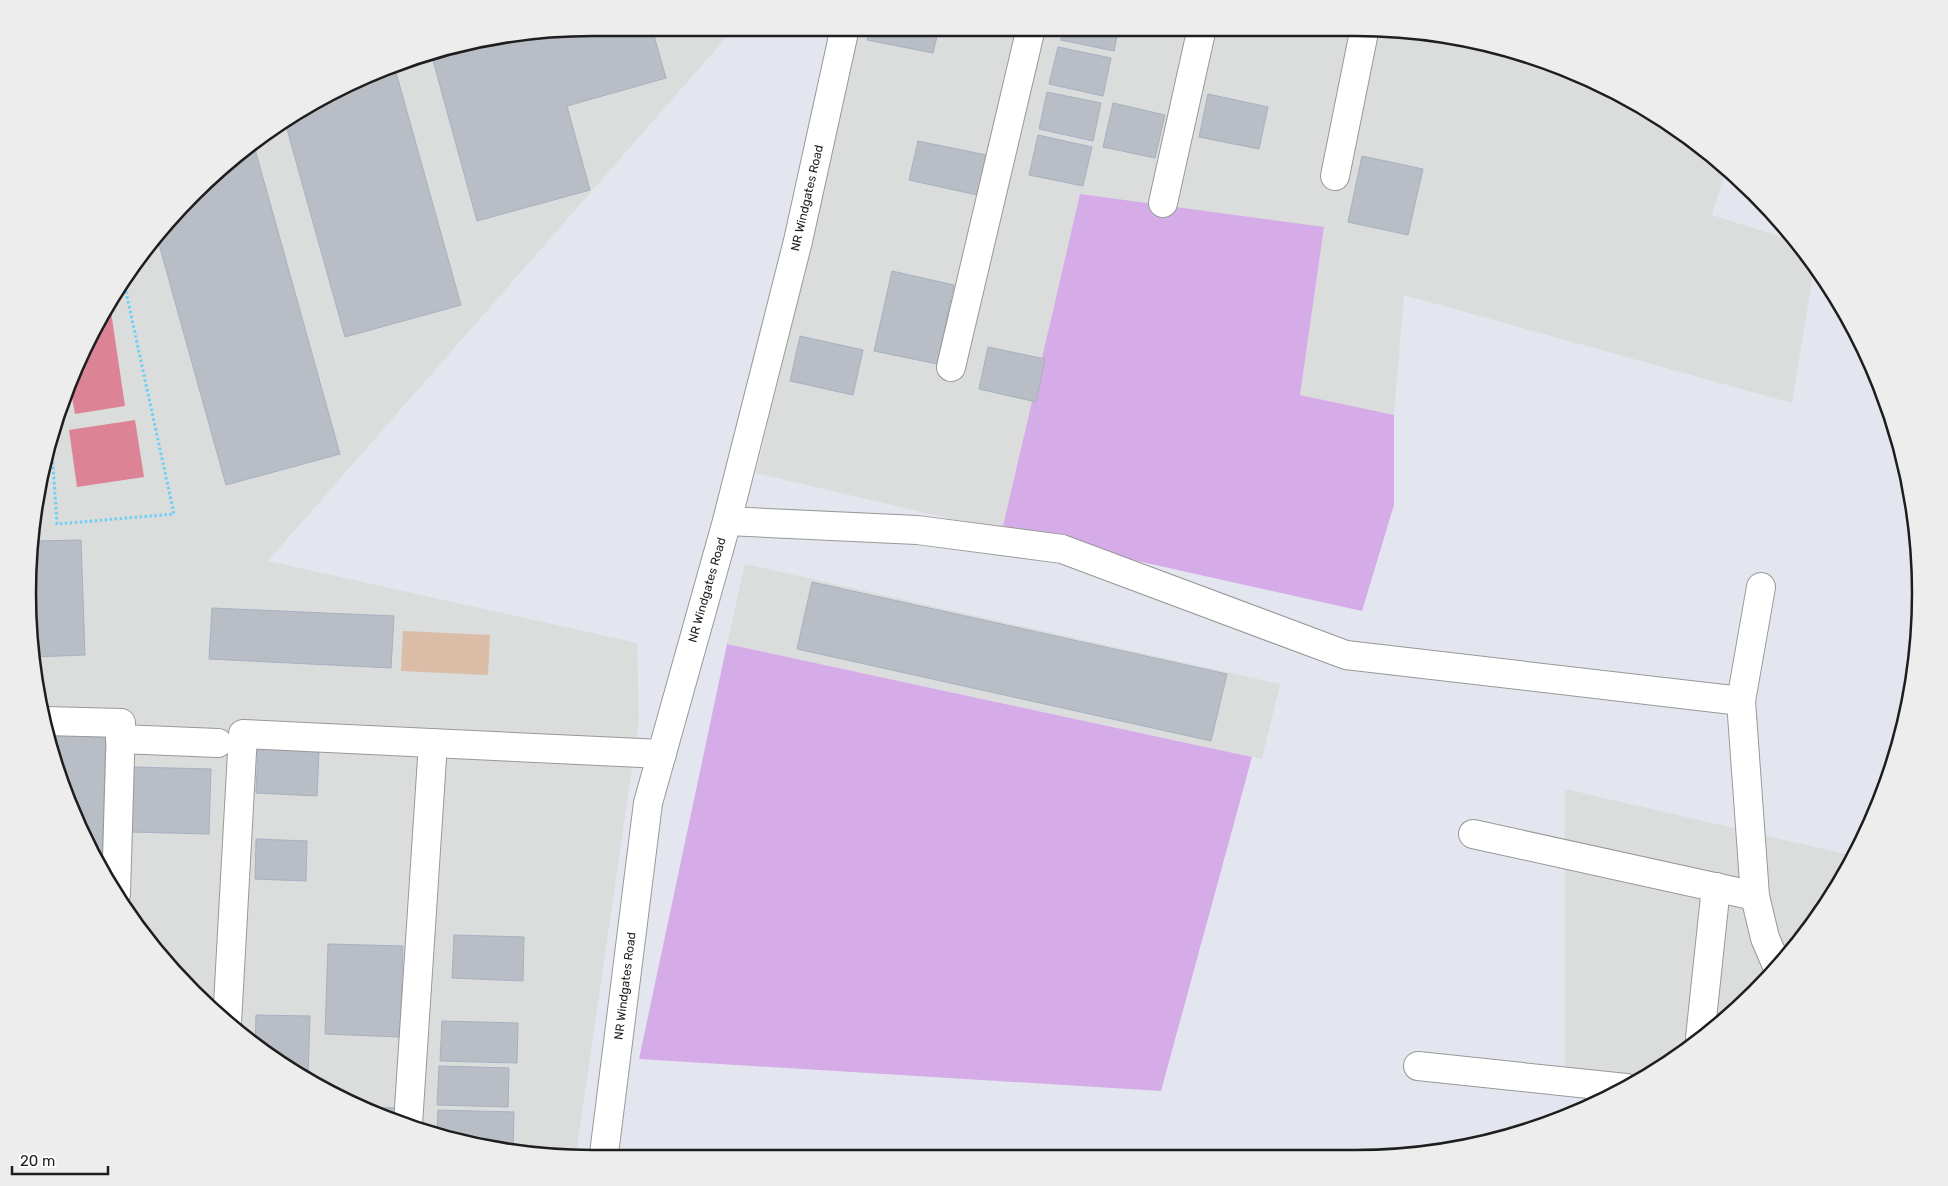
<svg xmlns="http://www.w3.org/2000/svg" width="1948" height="1186" font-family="Rubik,sans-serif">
<rect width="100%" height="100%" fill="#e4e6ef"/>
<!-- residential -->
<g fill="#dbdcdc">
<polygon points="519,32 731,32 268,561 637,643 639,720 576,1154 519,1154 377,1116 249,1042 193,993 123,907 57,774 32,667 28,593 32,519 57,412 123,279 193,193 249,144 343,86 411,57"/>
<polygon points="858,32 1429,32 1571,70 1699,144 1726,170 1712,215 1796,242 1814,268 1792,403 1404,295 1394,415 1300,395 1324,227 1002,531 756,473"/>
<polygon points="745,564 1280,684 1262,759 727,644"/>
<polygon points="1565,789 1854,856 1804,937 1728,1018 1638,1083 1565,1070"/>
</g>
<!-- grass -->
<g fill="#d5ace8">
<polygon points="1080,194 1324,227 1300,395 1394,415 1394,505 1362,611 1002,531"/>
<polygon points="727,644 1252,757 1161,1091 639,1059"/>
</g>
<!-- pitch -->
<g fill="#dc8496">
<polygon points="110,305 125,406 75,414 70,386"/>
<polygon points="135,420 144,477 77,487 69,430"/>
</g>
<!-- water -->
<polygon fill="#dbbca6" points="403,631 490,635 488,675 401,671"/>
<!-- building -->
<g fill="#b8bdc6" stroke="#a7b1c0">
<polygon points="519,32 653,32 666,78 567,106 590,190 477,221 431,53"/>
<polygon points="869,32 938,32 933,53 867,40"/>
<polygon points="1062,32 1118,32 1114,51 1061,40"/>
<polygon points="1058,47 1111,58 1103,96 1049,84"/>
<polygon points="394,65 461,305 345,337 285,122 343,86"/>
<polygon points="1047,92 1101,103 1093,141 1039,129"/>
<polygon points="1208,94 1268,107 1259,149 1199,137"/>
<polygon points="1113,103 1165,115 1155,158 1103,147"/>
<polygon points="1038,135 1092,147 1083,186 1029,175"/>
<polygon points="918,141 986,155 977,195 909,180"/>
<polygon points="253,142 340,454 226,485 157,237 193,193"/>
<polygon points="1362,156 1423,169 1408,235 1348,222"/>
<polygon points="892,271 954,285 937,364 874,351"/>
<polygon points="800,336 863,350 853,395 790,381"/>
<polygon points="988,347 1045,359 1036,402 979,389"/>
<polygon points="34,514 34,541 81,540 85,655 32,657 28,593"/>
<polygon points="812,582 1227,674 1211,741 797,649"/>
<polygon points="212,608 394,616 391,668 209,659"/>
<polygon points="46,728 106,729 102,864 57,775"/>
<polygon points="258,749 319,751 317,796 256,793"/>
<polygon points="133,767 211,769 209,834 131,832"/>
<polygon points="256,839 307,841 306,881 255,879"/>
<polygon points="454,935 524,937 523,981 452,978"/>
<polygon points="328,944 403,946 400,1037 325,1034"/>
<polygon points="256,1015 310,1016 308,1076 255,1045"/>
<polygon points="442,1021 518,1023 517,1063 440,1061"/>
<polygon points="439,1066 509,1068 508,1107 437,1105"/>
<polygon points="362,1107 395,1108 395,1120 377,1116"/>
<polygon points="438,1110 514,1112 513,1152 437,1132"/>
</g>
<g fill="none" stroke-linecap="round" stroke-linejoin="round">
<defs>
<g id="minor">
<polyline points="1335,176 1364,32"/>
<polyline points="1163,203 1201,32"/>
<polyline points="951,367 1030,32"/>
<polyline points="727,521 917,530 1062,549 1346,655 1741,701 1755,896 1765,938 1777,966"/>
<polyline points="1741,701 1761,587"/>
<polyline points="45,721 121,723 116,894"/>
<polyline points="120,739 218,743"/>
<polyline points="1473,834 1755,896"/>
<polyline points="227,1023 243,734 662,754"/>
<polyline points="1700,1038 1716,887"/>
<polyline points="1418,1066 1626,1088"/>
<polyline points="408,1124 433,743"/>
<polyline points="604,1154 648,803 727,521 798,241 844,32"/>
</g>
</defs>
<!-- minor casing -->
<use href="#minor" stroke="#989898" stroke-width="30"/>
<!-- path -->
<polyline stroke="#6ecff6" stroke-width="3" stroke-dasharray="2.5 2.5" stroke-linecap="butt" points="51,437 57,524 174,514 123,278"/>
<!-- minor -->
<use href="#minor" stroke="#fff" stroke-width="28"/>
</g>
<g text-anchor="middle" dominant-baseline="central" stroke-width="4" stroke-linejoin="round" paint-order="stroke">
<!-- street labels -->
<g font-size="12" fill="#1e1e1e" stroke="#fff">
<text transform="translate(807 198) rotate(-77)">NR Windgates Road</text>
<text transform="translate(707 590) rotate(-74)">NR Windgates Road</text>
<text transform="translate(625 986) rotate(-83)">NR Windgates Road</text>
</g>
</g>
<!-- crop -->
<path d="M0 0H1948V1186H0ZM593 36H1355A557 557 0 0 1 1912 593V593A557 557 0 0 1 1355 1150H593A557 557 0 0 1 36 593V593A557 557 0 0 1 593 36Z" fill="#ededed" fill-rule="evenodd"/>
<path fill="none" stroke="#1e1e1e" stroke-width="2.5" d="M593 36H1355A557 557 0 0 1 1912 593V593A557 557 0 0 1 1355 1150H593A557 557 0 0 1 36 593V593A557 557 0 0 1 593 36Z"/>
<!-- scale -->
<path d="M12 1166v8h96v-8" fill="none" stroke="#1e1e1e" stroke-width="2.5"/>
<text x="20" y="1166" font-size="15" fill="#1e1e1e" stroke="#ffffff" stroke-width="4" paint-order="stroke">20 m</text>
</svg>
